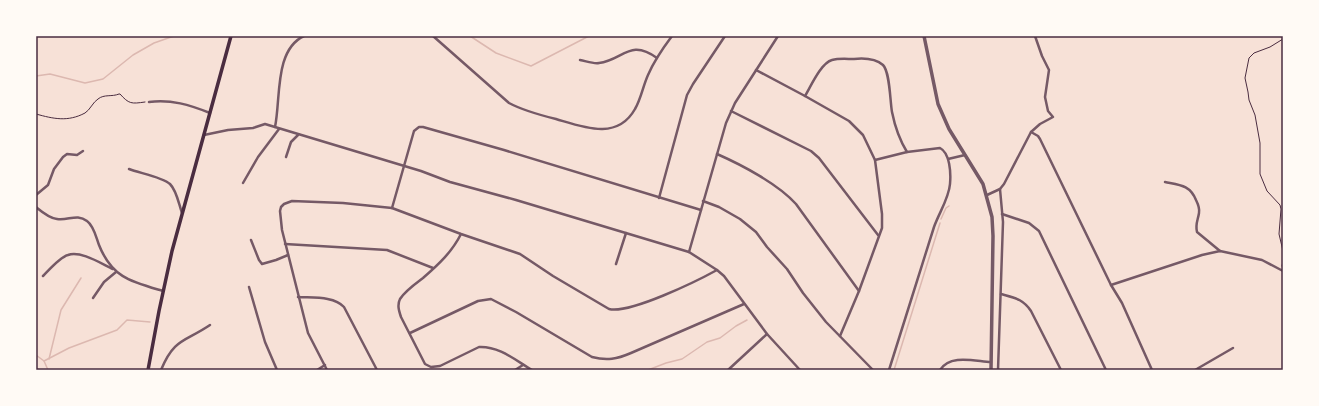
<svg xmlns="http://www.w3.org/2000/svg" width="1319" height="406" font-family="'Noto Serif',serif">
<rect width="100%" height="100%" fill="#f7e1d7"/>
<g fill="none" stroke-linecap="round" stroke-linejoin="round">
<!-- stream -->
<g stroke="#dcb8b0" stroke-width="1.5">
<polyline points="470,36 496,53 531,66 589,36"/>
<polyline points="36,76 50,74 85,83 103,79 133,55 154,43 174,36"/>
<polyline points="941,219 946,208 949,206"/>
<polyline points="36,355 44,361 48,370"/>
<polyline points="49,359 61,310 81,278"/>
<polyline points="44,361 69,348 117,330 127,320 150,322"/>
<polyline points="648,370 666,363 682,359 707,342 720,338 736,326 747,320"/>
<polyline points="894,370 940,223"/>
</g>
<!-- path -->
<g stroke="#4a2c40" stroke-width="1">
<polyline points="1283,39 1270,47 1254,53 1249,58 1245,78 1248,92 1249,100 1255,115 1260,143 1260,174 1267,191 1280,205 1281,209 1279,234 1283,251"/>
<path d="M36,114C54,119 68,122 85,113C90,110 93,102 98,99C104,94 112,97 119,94H120C129,104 131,104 145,102"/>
<polyline points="1282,266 1283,261"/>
</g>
<!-- minor -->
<g stroke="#755966" stroke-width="2.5">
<polyline points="36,36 37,36"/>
<path d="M433,36L509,103C524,111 540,115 556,119C583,127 617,141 635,109C641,99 643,86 648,75C654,61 663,48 672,36"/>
<path d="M580,60C586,61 593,64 599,63C623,60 630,38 657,58"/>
<polyline points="756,70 805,96 849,121 863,135 875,160 882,214 882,228 859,291 840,336"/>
<path d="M805,96C811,86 821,63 832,60C839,58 847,59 854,59C864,58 875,58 883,65C890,72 890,101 892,112C895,127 899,139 907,152"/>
<path d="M149,102C171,99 190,105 210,113"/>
<polyline points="731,111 811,151 819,158 878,235"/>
<path d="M275,127C281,99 274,50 304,36"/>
<polyline points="1031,132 1038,136 1040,139 1111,285 1122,303 1152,370"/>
<polyline points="204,135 228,130 253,128 265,124 421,171 450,182 516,200 689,252 717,270 724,276 767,334 800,370"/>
<path d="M717,154C742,165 778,184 796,204L859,291"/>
<polyline points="286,157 291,142 298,135"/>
<polyline points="948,159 965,155"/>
<path d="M875,160L907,152L940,148C950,153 951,173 950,184C949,198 939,213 934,227C919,275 904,322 889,370"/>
<path d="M129,169C139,173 162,177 170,184C177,191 179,205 182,213"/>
<path d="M1165,182C1180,185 1190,185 1196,200C1198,204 1200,208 1199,213C1198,220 1195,224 1197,232L1220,251"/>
<polyline points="243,183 258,157 279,129"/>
<polyline points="36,195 48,185 54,169 63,157 67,154 77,155 83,151"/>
<polyline points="987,195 1000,189 1004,184 1031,132 1040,124 1053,117 1048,111 1045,97 1049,70 1042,56 1035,36"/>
<polyline points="659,198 687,95 693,84 725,36"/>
<polyline points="703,201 719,207 740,219 756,232 767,247 787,269 803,293 826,322 873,370"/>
<path d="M36,207C42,212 49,218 57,219C68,221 77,213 87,221C94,226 96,237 99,245C112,278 132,282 163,291"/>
<polyline points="392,208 414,131 419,127 423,127 504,150 701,210"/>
<polyline points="1002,214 1029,223 1039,231 1106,370"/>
<path d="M461,234C452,252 438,265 423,278C415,284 405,291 400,299C397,305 399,311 401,317L425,364L431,367L440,366L479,347C499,346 515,360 532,370"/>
<polyline points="251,240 259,260 262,264 276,260 288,255"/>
<polyline points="285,244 387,250 433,268"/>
<polyline points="689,252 726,123 735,103 778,36"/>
<polyline points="616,264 626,233"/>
<path d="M43,276C49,270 60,257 68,255C80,250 102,264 113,269"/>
<polyline points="1111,285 1202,255 1220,251 1262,260 1283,271"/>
<polyline points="249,287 265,342 277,370"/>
<path d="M1001,294C1015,298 1023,299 1031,311L1061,370"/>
<path d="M298,297C313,298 334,296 344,307L377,370"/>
<polyline points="93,298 104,282 116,272"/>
<path d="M410,333L478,301L491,299L516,312L592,357C607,361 617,359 631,353L744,304"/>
<path d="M161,370C174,338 185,342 210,325"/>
<polyline points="317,370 325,365"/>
<path d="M327,370L308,333L282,230L280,211L281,207L284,204L292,201L343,203L392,208L461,234L520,254L553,276L609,309C630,314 697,281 717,270"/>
<polyline points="515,370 523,365"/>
<polyline points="728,370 767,334"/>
<path d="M940,370C950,354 974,361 991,362"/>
<polyline points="998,370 1003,222 1000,189"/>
<polyline points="1195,370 1233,348"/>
</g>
<!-- tertiary -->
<g stroke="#755966" stroke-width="3.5">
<polyline points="924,36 938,104 949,129 983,184 992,217 993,236 991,370"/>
<polyline points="36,370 37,370"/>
</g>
<!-- secondary -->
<polyline stroke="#4a2c40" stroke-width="3.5" points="148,370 159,311 172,251 231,36"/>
</g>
<!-- border -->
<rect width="1319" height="406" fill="none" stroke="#fffaf5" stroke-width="74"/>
<rect x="37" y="37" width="1245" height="332" fill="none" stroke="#4a2c40" stroke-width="1.5"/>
</svg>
